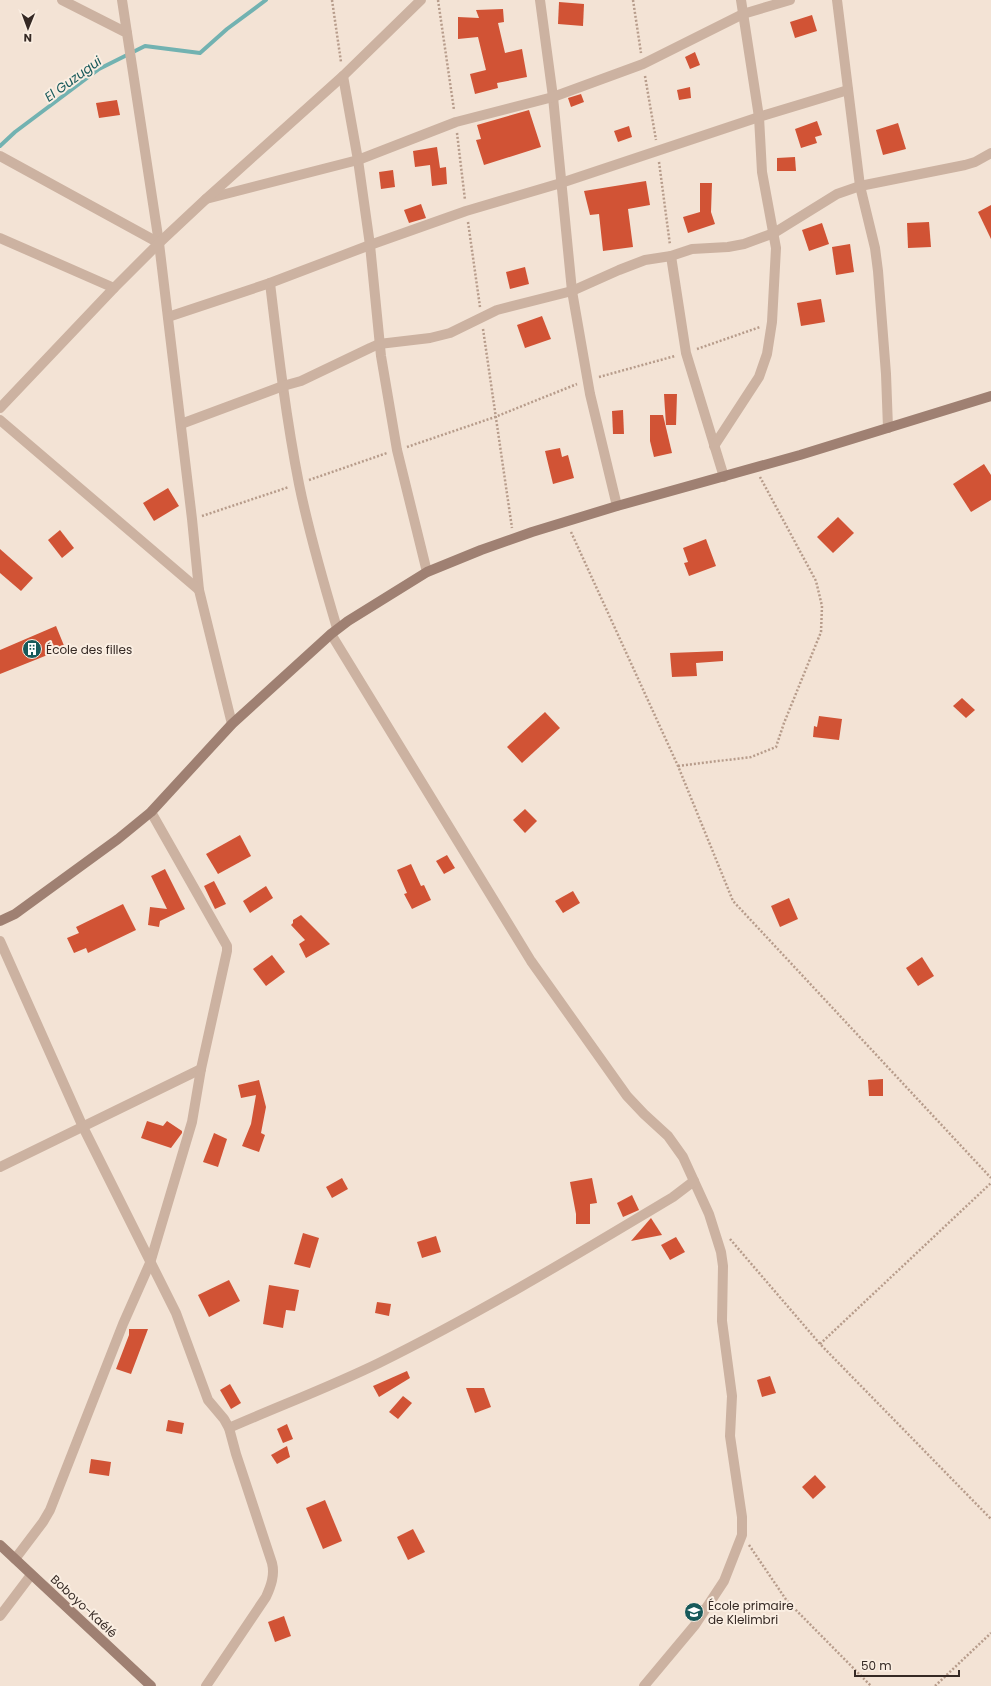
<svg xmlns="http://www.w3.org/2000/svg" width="991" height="1686" font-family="Poppins,sans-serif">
<rect width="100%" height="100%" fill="#f3e3d5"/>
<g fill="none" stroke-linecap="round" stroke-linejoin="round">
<!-- stream -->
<polyline stroke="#72b2b1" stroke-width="4" points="0,146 15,132 99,69 145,46 200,53 227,29 266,0"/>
</g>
<!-- building -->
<g fill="#d15335">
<polygon points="559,2 584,4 583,26 558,24"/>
<polygon points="503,9 504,22 498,23 505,53 522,49 527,77 497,83 498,88 475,94 470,74 486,70 478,37 458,39 458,17 479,18 476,10"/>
<polygon points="812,15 817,31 795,38 790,22"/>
<polygon points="695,52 700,65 690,69 685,57"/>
<polygon points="690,87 691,98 679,100 677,90"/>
<polygon points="581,94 584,102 571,107 568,98"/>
<polygon points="117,100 120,115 99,118 96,103"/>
<polygon points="529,110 541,147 484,165 476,140 481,139 477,125"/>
<polygon points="817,121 822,135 815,137 817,143 801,148 795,129"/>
<polygon points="898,123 906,149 883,155 876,130"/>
<polygon points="629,126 632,137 618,142 614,131"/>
<polygon points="437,147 440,168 446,167 447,184 432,186 430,165 415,167 413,151"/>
<polygon points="795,157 796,171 777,171 777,158"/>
<polygon points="393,170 395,187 381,189 379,172"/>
<polygon points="646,181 650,205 628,209 633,247 603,251 599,214 590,215 584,191"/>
<polygon points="700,183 712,183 711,212 715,224 688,233 683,217 700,212"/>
<polygon points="421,204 426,218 409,223 404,210"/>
<polygon points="991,205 991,239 978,212"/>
<polygon points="929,222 931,247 908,248 907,223"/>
<polygon points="822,223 829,244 809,251 802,230"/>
<polygon points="850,244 854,272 836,275 832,247"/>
<polygon points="525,267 529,284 510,289 506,272"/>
<polygon points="821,299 825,322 801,326 797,303"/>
<polygon points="542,316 551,339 525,348 517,325"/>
<polygon points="664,394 677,394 676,425 666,425"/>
<polygon points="623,410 624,434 613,434 612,411"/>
<polygon points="650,415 663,415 672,453 654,457 650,441"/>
<polygon points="560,448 562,457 568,455 574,478 553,484 545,451"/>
<polygon points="984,464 991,475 991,500 971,512 953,484"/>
<polygon points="168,488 179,506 154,521 143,503"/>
<polygon points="838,517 854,533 833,553 817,537"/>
<polygon points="60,530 74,548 62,558 48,540"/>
<polygon points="706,539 716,566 689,576 684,563 688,562 683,548"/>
<polygon points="0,549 33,578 21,591 0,573"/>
<polygon points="56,626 65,648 0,674 0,650"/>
<polygon points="723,651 723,661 696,663 697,676 672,677 670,653"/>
<polygon points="962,698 975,710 966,718 953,706"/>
<polygon points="545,712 560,728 522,763 507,747"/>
<polygon points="819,716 842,719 839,740 813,737 814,726 817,727"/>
<polygon points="525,809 537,821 525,833 513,820"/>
<polygon points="240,835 251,856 218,874 206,854"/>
<polygon points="447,855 455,868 444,874 436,861"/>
<polygon points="411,864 421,886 424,885 431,900 412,909 404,894 407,893 397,870"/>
<polygon points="165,869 185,909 160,921 159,927 148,925 150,907 167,909 151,876"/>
<polygon points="214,881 226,904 215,909 204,886"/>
<polygon points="266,886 273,898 250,913 243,901"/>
<polygon points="573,891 580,903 563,913 555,901"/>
<polygon points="789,898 798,919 780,927 771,906"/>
<polygon points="123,904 136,930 88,953 86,948 74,953 67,938 79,933 76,927"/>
<polygon points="301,915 330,944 306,958 299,944 305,940 291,925 293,923 293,920"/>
<polygon points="272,955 285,972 266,986 253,969"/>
<polygon points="922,957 934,976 918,986 906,968"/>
<polygon points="883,1079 883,1096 869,1096 868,1080"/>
<polygon points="259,1080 266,1107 261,1133 265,1135 259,1152 242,1146 251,1124 256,1095 241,1098 238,1085"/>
<polygon points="147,1121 163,1126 167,1121 182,1131 182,1133 171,1148 141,1138"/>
<polygon points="214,1133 227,1139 218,1167 203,1162"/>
<polygon points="342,1178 348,1189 332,1198 326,1187"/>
<polygon points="592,1178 597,1203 590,1204 590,1224 576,1224 576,1214 570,1182"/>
<polygon points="632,1195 639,1210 623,1217 617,1203"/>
<polygon points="651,1218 662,1235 631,1241"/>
<polygon points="303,1233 319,1238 310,1268 294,1264"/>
<polygon points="436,1236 441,1252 422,1258 417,1242"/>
<polygon points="676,1237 685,1252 670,1260 661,1245"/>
<polygon points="229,1280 240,1301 209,1317 198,1295"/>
<polygon points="269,1285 299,1290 295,1311 286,1310 283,1328 263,1324"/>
<polygon points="377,1302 391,1304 389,1316 375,1313"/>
<polygon points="129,1329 148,1329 131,1374 116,1369 129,1335"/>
<polygon points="407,1371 410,1378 379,1397 373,1386"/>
<polygon points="770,1376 776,1393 762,1397 757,1380"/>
<polygon points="230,1384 241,1403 231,1409 220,1390"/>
<polygon points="466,1388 484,1388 491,1407 475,1413"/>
<polygon points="403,1396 412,1403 398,1419 389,1412"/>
<polygon points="168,1420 184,1423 182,1434 166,1431"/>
<polygon points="287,1424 293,1439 283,1443 277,1429"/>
<polygon points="287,1446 290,1457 277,1464 271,1455"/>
<polygon points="91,1459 111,1462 109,1476 89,1473"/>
<polygon points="815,1475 826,1487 813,1499 802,1487"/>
<polygon points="325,1500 342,1541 323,1549 306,1508"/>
<polygon points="413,1529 425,1552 408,1560 397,1537"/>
<polygon points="284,1616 291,1636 275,1642 268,1622"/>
</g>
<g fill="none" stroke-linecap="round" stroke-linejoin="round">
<!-- path -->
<g stroke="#b79c8b" stroke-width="2.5" stroke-dasharray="2 2" stroke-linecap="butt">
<polyline points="332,0 341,62"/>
<polyline points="438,0 454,110"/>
<polyline points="633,0 641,53"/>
<polyline points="645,76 656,140"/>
<polyline points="457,133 465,200"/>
<polyline points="659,162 670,245"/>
<polyline points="468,222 480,307"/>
<polyline points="483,329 512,528"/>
<polyline points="697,349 760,327"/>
<polyline points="599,377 675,356"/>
<polyline points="407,447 495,417 577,384"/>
<polyline points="309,480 387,453"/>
<polyline points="202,516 289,487"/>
<polyline points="571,532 678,766 733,901 991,1178"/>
<polyline points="678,766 751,757 776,747 784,723 821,632 822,606 816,581 760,477"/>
<polyline points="730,1239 820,1344 991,1519"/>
<polyline points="820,1344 991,1183"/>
<polyline points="749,1545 787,1601 871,1686"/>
<polyline points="935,1686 991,1633"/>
</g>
<!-- street -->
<g stroke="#ccb2a1" stroke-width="10">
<polyline points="62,0 127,33 159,243 192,519 199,590 232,724"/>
<polyline points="122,0 127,33"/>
<polyline points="540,0 553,97 572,291 590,394 617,506"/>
<polyline points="837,0 860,186 875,248 878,271 886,374 888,428"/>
<polyline points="343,76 358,160 370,245 381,356 397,450 427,572"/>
<polyline points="0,156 159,243"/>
<polyline points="206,199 358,160 456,122 553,97 643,64 743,14 790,0"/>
<polyline points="0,238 114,288"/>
<polyline points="671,256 686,353 724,477"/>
<path d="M270,283C278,350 286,418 299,484C309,533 323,581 337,628"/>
<polyline points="168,317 270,283 370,245 466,211 561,183 759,117 848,90"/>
<polyline points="0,408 114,288 159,243 206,199 343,76 421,0"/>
<polyline points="0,420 199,590"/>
<polyline points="181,424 283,386 301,381 370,348 379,344 430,338 450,333 497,310 572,291 619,270 645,260 671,256 692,249 728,247 744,244 774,233 837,194 860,186 965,165 975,162 991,153"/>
<polyline points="714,446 759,377 767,354 772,322 776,248 762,172 759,117 741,0"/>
<polyline points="331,634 531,961 627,1096 644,1114 668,1136 683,1157 709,1214 721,1252 723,1266 722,1321 732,1396 730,1436 742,1517 742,1535 724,1581 695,1625 644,1686"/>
<path d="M0,941L83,1127L176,1313L208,1400L224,1419L229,1428L236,1454L272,1563C275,1575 271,1586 266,1597L206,1686"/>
<polyline points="0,1167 201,1069"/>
<path d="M229,1428C279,1406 330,1387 379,1363C480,1313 576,1255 673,1197L694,1181"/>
<polyline points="15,1559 43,1522 50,1510 123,1324 150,1263 192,1122 201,1069 227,951 227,946 151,812"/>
<polyline points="0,1616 31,1575"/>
</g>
<!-- secondary -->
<g stroke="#9f8072" stroke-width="10">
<polyline points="0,921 15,914 118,839 151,812 232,724 331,634 348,621 427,572 481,550 532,532 617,506 800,455 991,396"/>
<polyline points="0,1545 151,1686"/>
</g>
</g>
<!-- icons -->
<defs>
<symbol id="building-disc" viewBox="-11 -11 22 22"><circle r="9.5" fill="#17595a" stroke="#faeee2"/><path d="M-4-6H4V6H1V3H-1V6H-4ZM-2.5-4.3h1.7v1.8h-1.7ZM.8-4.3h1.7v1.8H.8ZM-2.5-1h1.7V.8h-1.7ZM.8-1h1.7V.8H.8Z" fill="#fff"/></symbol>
<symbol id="school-disc" viewBox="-11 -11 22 22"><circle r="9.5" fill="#17595a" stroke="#faeee2"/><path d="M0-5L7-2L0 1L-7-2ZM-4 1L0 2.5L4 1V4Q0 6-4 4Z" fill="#fff"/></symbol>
</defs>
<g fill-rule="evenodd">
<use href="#building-disc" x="21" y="638" width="22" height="22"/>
<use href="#school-disc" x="683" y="1601" width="22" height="22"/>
</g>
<g text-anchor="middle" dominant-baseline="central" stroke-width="4" stroke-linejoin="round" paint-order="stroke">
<!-- poi labels -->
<g font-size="12" fill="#352924" stroke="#faeee2" text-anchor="start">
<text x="46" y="649">École des filles</text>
<text x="708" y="1605">École primaire<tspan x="708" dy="14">de Klelimbri</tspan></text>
</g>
<!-- street labels -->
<g font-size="12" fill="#352924" stroke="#faeee2">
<text transform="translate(84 1606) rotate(43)">Boboyo-Kaélé</text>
</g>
<!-- water labels -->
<g font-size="13" font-style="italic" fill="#17595a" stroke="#faeee2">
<text transform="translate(73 79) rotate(-36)">El Guzugui</text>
</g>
</g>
<!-- north arrow -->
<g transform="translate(28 28) rotate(181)" stroke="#faeee2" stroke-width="3" paint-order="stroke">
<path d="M0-3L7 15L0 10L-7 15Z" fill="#352924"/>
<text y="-6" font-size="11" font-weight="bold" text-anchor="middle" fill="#352924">N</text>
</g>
<!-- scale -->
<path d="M855 1670v6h104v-6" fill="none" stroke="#352924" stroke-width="2"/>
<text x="861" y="1670" font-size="12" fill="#352924" stroke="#faeee2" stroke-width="3" paint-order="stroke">50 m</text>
</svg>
